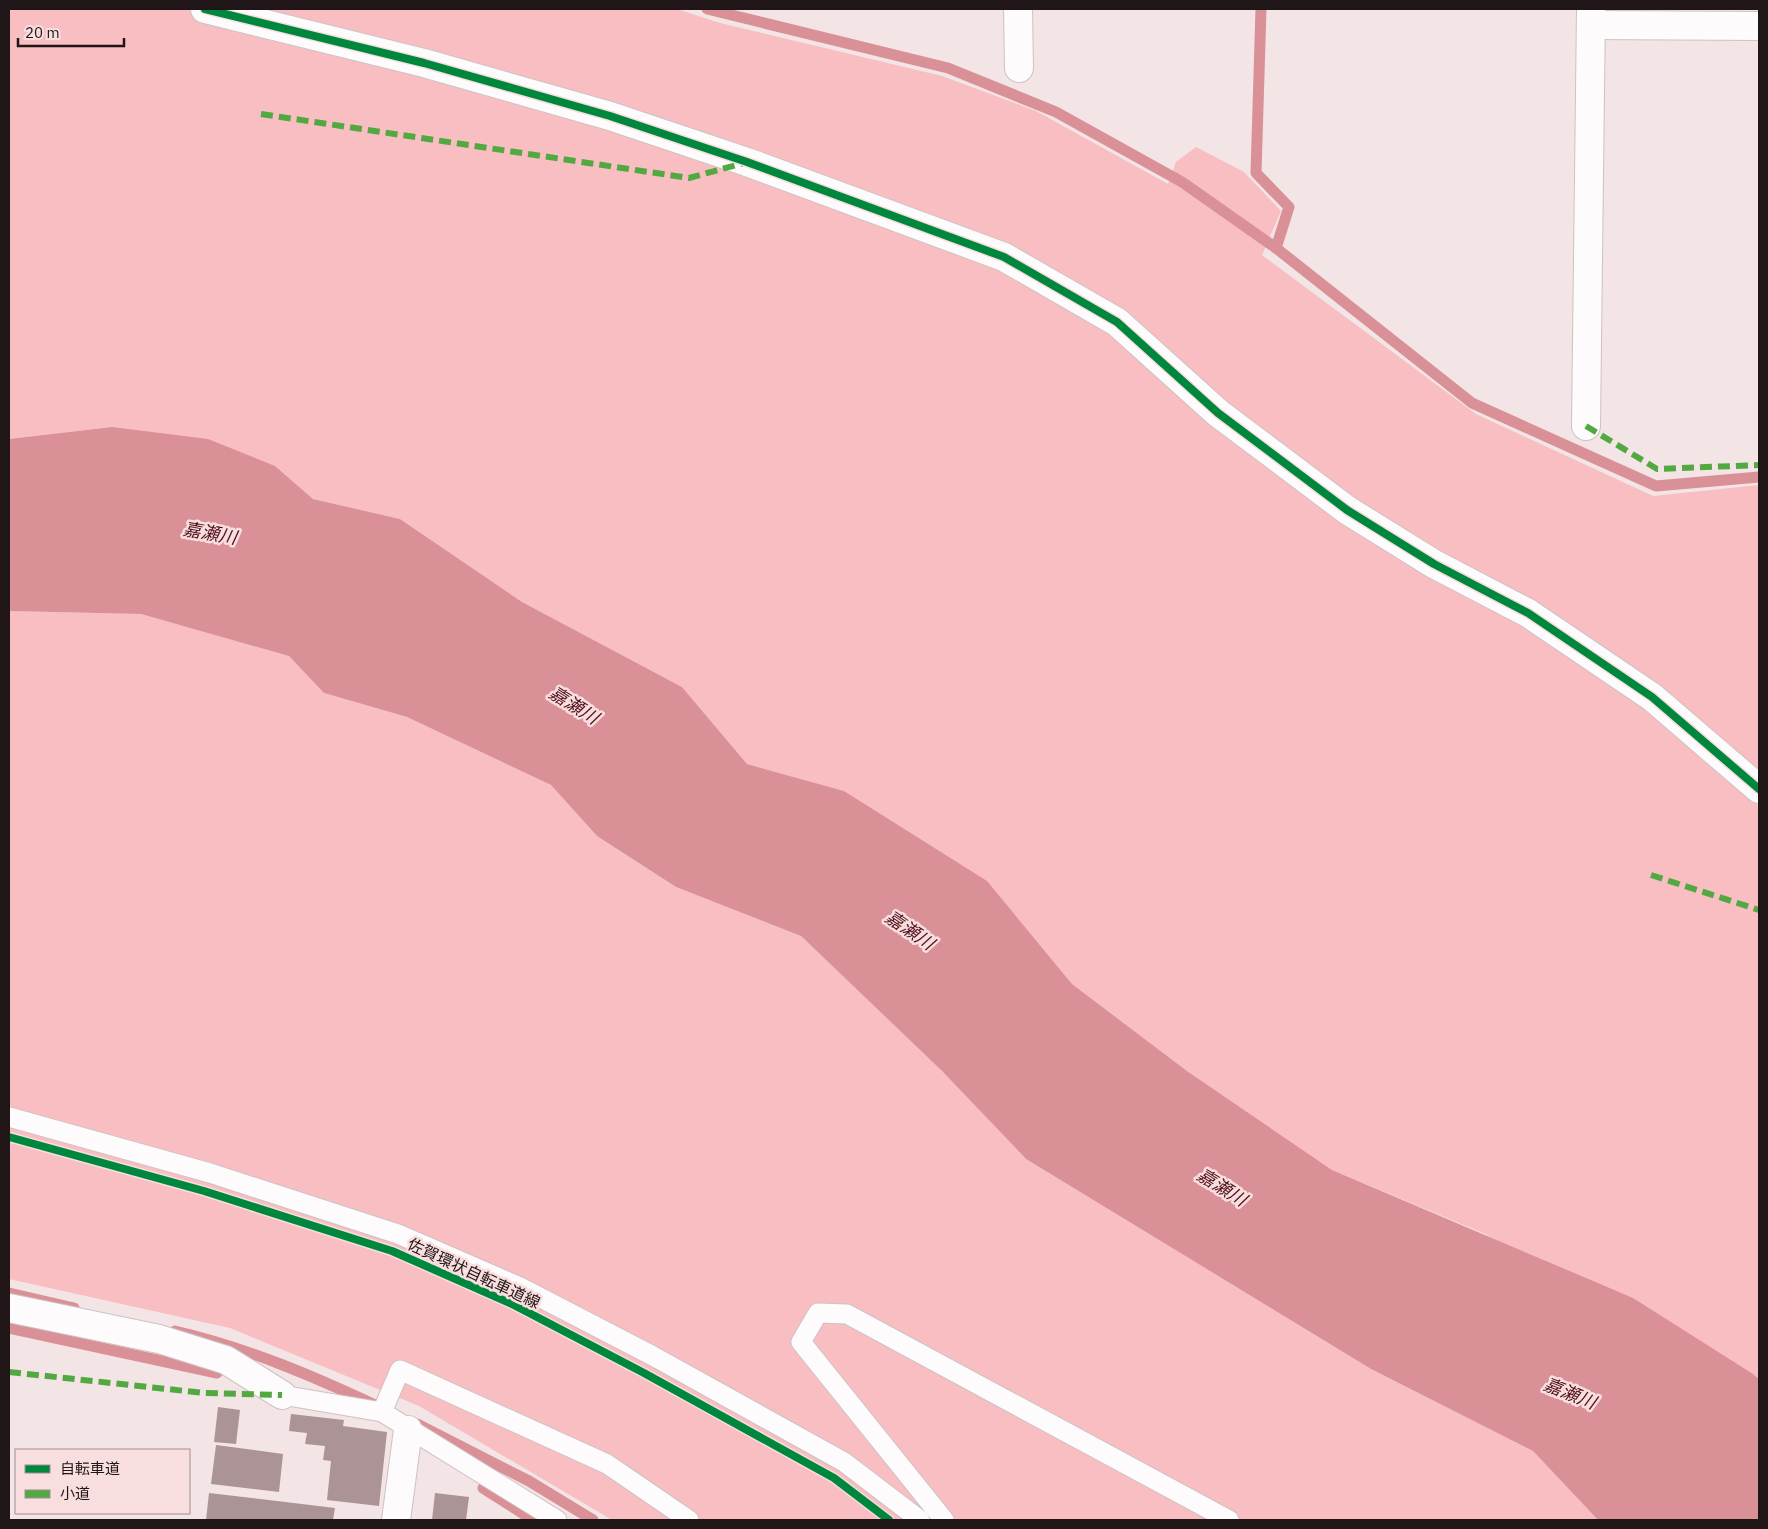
<svg xmlns="http://www.w3.org/2000/svg" width="1768" height="1529" font-family="'IBM Plex Sans','Noto Sans JP',sans-serif">
<rect width="100%" height="100%" fill="#f3e4e5"/>
<!-- green -->
<g fill="#f8bec2">
<polygon points="9,9 677,9 720,23 942,76 1036,111 1168,184 1176,162 1196,147 1244,172 1281,211 1262,255 1476,414 1653,496 1759,485 1759,1379 1753,1374 1483,1233 1332,1170 1187,1071 1072,984 986,881 844,791 747,764 682,687 522,602 400,519 313,499 275,466 112,427 9,439"/>
<polygon points="9,611 141,614 290,656 324,693 407,717 551,785 597,836 676,887 801,936 942,1071 1026,1159 1371,1369 1533,1451 1598,1520 612,1520 419,1406 230,1328 9,1279"/>
</g>
<!-- water -->
<polygon fill="#da9097" points="112,427 208,439 275,466 313,499 400,519 522,602 682,687 747,764 844,791 987,881 1072,984 1187,1071 1332,1170 1633,1298 1753,1374 1759,1379 1759,1520 1598,1520 1533,1451 1371,1369 1026,1159 942,1071 801,936 676,887 597,836 551,785 407,717 324,693 289,656 141,614 9,611 9,439"/>
<g fill="none" stroke-linecap="round" stroke-linejoin="round">
<!-- stream -->
<g stroke="#da9097" stroke-width="11">
<polyline points="707,9 948,68 1056,112 1182,182 1276,248 1472,403 1656,486 1759,477"/>
<polyline points="1261,9 1256,173 1289,207 1276,248"/>
<polyline points="9,1293 74,1308"/>
<polyline points="9,1328 217,1373"/>
<path d="M175,1331C245,1347 313,1376 377,1406"/>
<polyline points="417,1424 529,1481 593,1520"/>
<polyline points="483,1488 533,1520"/>
</g>
</g>
<!-- building -->
<g fill="#ac9396">
<polygon points="218,1407 240,1410 236,1444 214,1442"/>
<polygon points="291,1414 344,1420 343,1426 387,1432 379,1506 327,1500 331,1461 323,1460 325,1446 305,1444 307,1433 289,1431"/>
<polygon points="216,1445 283,1454 279,1492 211,1484"/>
<polygon points="209,1493 335,1508 333,1520 206,1520"/>
<polygon points="435,1493 469,1497 466,1520 432,1520"/>
</g>
<g fill="none" stroke-linecap="round" stroke-linejoin="round">
<defs>
<g id="lane">
<polyline points="9,1117 210,1173 398,1234 520,1287 653,1356 844,1462 920,1520"/>
<polyline points="282,1395 382,1412 557,1520"/>
<polyline points="382,1412 400,1370 607,1464 689,1520"/>
<polyline points="944,1520 801,1342 818,1313 847,1314 1229,1520"/>
</g>
<g id="street">
<polyline points="205,9 424,63 610,116 747,162 1004,257 1117,322 1218,413 1347,510 1434,564 1528,613 1652,697 1759,789"/>
<polyline points="1018,9 1019,68"/>
<polyline points="1591,25 1759,26"/>
<polyline points="1586,426 1591,9"/>
<polyline points="9,1308 159,1339 226,1360 282,1395"/>
<polyline points="396,1520 408,1430"/>
</g>
</defs>
<!-- lane casing -->
<use href="#lane" stroke="#cec2c3" stroke-width="21"/>
<!-- street casing -->
<use href="#street" stroke="#cec2c3" stroke-width="30"/>
<!-- lane -->
<use href="#lane" stroke="#fdfbfb" stroke-width="19"/>
<!-- street -->
<use href="#street" stroke="#fdfbfb" stroke-width="28"/>
<!-- quiet -->
<g stroke="#52a942" stroke-width="6" stroke-dasharray="12 6" stroke-linecap="butt">
<polyline points="261,114 689,178 744,163"/>
<polyline points="1586,426 1657,469 1759,465"/>
<polyline points="1651,875 1759,910"/>
<polyline points="9,1372 204,1393 282,1395"/>
</g>
<defs>
<g id="cycleway">
<polyline points="205,9 424,63 610,116 747,162 1004,257 1117,322 1218,413 1347,510 1434,564 1528,613 1652,697 1759,789"/>
<polyline points="9,1137 204,1191 392,1251 512,1304 644,1373 834,1478 889,1520"/>
</g>
</defs>
<!-- cycleway casing -->
<use href="#cycleway" stroke="#f9dedf" stroke-width="11"/>
<!-- cycleway -->
<use href="#cycleway" stroke="#00873e" stroke-width="8"/>
</g>
<g text-anchor="middle" dominant-baseline="central" stroke-width="5" stroke-linejoin="round" paint-order="stroke">
<!-- street labels -->
<g font-size="16" fill="#201617" stroke="#f9dedf">
<text transform="translate(474 1273) rotate(25)">佐賀環状自転車道線</text>
</g>
<!-- water labels -->
<g font-size="18" font-style="italic" fill="#51121c" stroke="#f9dedf">
<text transform="translate(210 533) rotate(10)">嘉瀬川</text>
<text transform="translate(574 705) rotate(32)">嘉瀬川</text>
<text transform="translate(910 930) rotate(34)">嘉瀬川</text>
<text transform="translate(1222 1187) rotate(32)">嘉瀬川</text>
<text transform="translate(1570 1393) rotate(22)">嘉瀬川</text>
</g>
</g>
<!-- border -->
<rect width="1768" height="1529" fill="none" stroke="#201617" stroke-width="20"/>
<!-- legend -->
<rect x="15" y="1449" width="175" height="65" fill="#f9dedf" stroke="#a28e8f"/>
<rect x="25" y="1465" width="25" height="8" fill="#00873e" stroke="#a28e8f"/>
<text x="60" y="1474" font-size="15" fill="#201617">自転車道</text>
<rect x="25" y="1490" width="25" height="8" fill="#52a942" stroke="#a28e8f"/>
<text x="60" y="1499" font-size="15" fill="#201617">小道</text>
<!-- scale -->
<path d="M18 38v8h106v-8" fill="none" stroke="#201617" stroke-width="2.5"/>
<text x="25" y="38" font-size="15" fill="#201617" stroke="#f9dedf" stroke-width="4" paint-order="stroke">20 m</text>
</svg>
